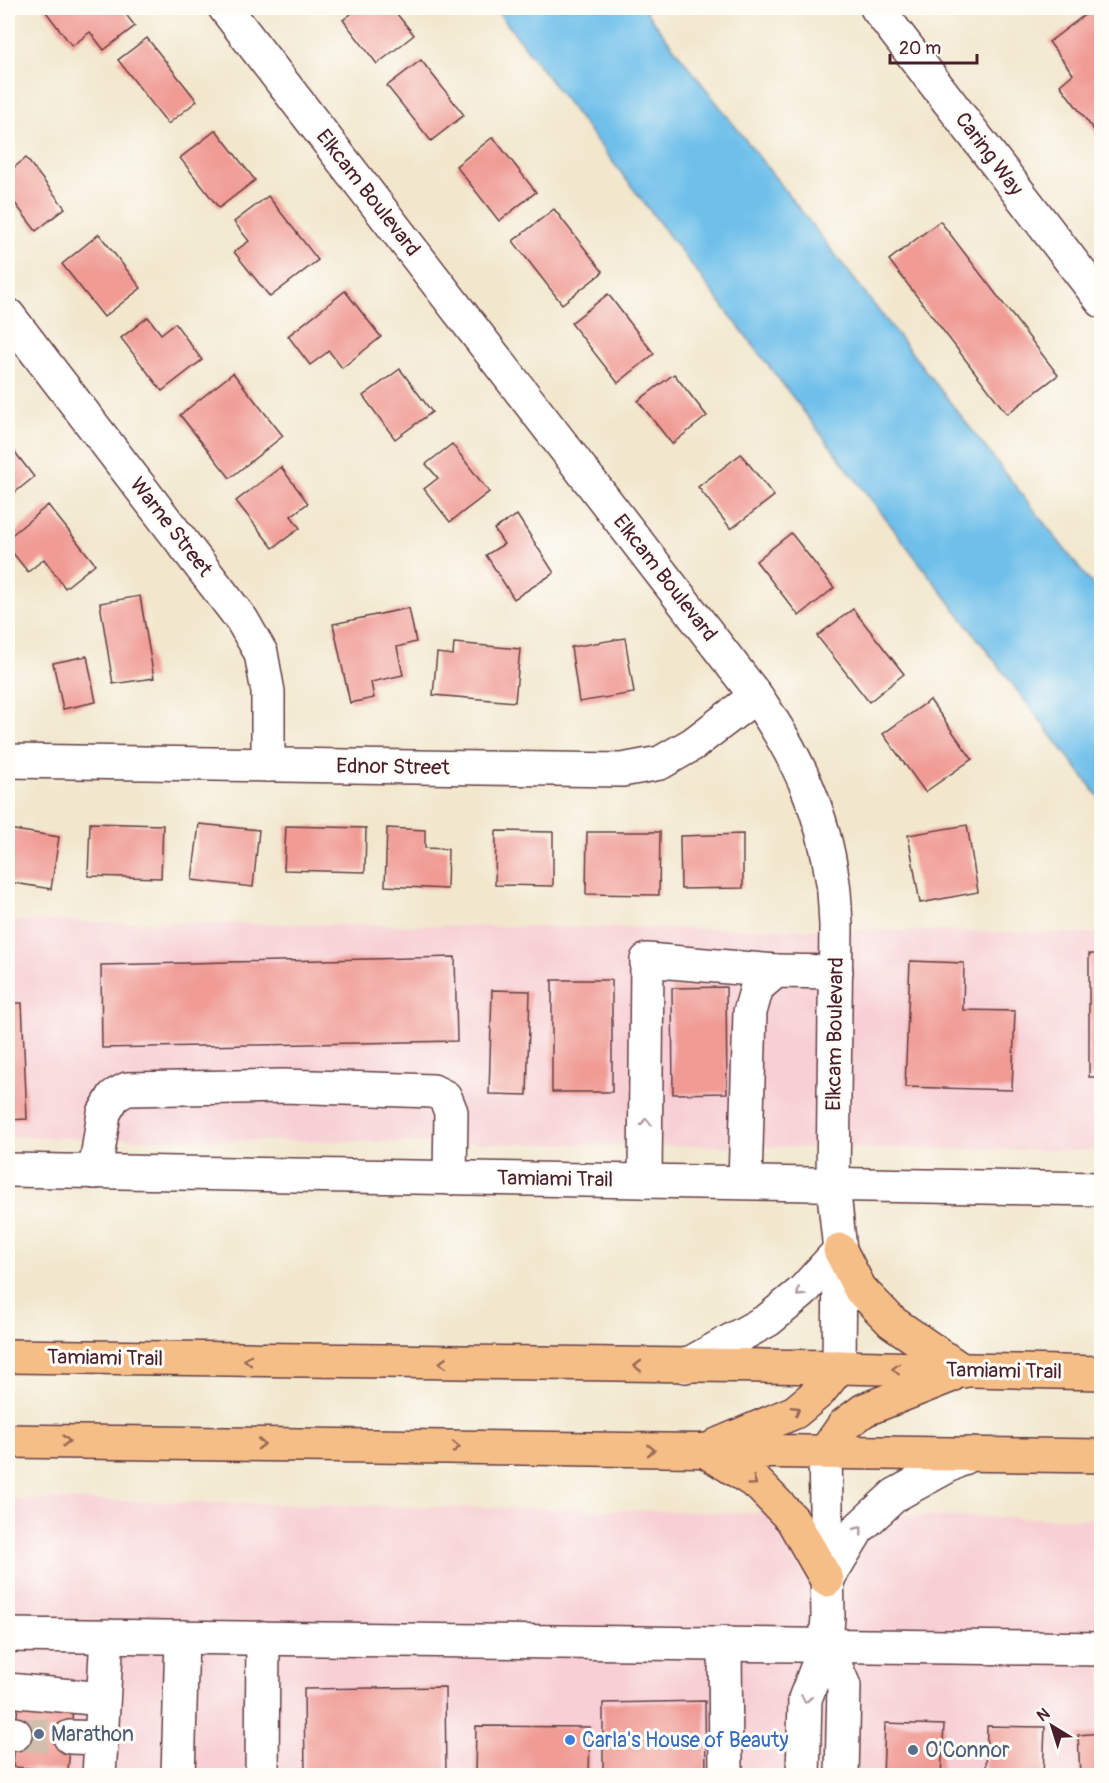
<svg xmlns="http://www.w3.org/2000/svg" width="1109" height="1783" font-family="Pangolin,sans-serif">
<rect width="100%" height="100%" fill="#fdfcf7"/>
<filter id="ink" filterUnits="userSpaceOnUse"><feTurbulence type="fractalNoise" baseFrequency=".0167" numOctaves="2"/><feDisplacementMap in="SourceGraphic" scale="12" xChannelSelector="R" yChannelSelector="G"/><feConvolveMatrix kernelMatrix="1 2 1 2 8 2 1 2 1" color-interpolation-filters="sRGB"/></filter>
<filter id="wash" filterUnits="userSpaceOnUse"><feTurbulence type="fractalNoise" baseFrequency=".008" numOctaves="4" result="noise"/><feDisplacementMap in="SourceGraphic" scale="24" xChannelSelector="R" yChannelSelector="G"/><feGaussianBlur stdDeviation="1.35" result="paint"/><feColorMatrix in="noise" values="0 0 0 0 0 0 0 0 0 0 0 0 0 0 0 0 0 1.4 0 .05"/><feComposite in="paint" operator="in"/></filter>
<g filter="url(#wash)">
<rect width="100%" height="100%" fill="#f2e7cd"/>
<!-- built -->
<g fill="#f7cfd4">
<polygon points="8,921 1101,933 1101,1151 8,1137"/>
<polygon points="8,1499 1101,1519 1101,1775 8,1775"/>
</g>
<!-- water -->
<polygon fill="#6ebfea" stroke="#5c6f8a" stroke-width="1.5" points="495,8 643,8 1101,596 1101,800"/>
<g id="blocks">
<!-- building -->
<g fill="#f09c95">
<polygon points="43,8 121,8 135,26 104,50 90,32 72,46"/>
<polygon points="359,8 392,8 414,35 377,64 343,20"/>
<polygon points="1094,8 1099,8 1102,10 1102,141 1060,85 1073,74 1049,42"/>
<polygon points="147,38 197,101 168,124 118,60"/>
<polygon points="421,60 464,115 431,141 387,86"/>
<polygon points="216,130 255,180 219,208 180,158"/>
<polygon points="493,137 536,192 499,221 456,166"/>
<polygon points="26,158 65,208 36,231 8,194 8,172"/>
<polygon points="268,196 318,260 270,297 234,252 249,241 234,222"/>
<polygon points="554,209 603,272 562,304 513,241"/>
<polygon points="940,221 1058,375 1007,414 889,260"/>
<polygon points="99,234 141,288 104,317 62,264"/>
<polygon points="345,291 381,337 342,368 329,351 310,365 288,336"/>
<polygon points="608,294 654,354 618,383 571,323"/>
<polygon points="148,317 161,334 175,323 202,360 162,391 121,338"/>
<polygon points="400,369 432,412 395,439 363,396"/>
<polygon points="233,373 283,436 230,478 180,415"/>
<polygon points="674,374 707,416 672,444 638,401"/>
<polygon points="8,443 34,477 8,498"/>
<polygon points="452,444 489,492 450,522 424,489 438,478 426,464"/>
<polygon points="741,454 774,496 731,529 698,487"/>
<polygon points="281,467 308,503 291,516 300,528 273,548 236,501"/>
<polygon points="48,505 95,564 65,588 44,559 28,572 8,547 8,538"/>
<polygon points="517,515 554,573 514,599 486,555 504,544 494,529"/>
<polygon points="791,533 834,588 799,616 756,561"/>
<polygon points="140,596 154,678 113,684 100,603"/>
<polygon points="409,608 416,642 397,647 403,675 371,682 374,698 350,703 333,624"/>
<polygon points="853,609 904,674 869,702 817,636"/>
<polygon points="625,638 634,693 579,702 571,647"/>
<polygon points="454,643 520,649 515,702 433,695 437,653 453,655"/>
<polygon points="87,656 96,702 63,709 53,663"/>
<polygon points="930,700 972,759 925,792 883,734"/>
<polygon points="90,823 163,825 161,878 88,876"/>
<polygon points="199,824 259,830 253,887 192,880"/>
<polygon points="967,825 978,892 920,903 908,835"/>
<polygon points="286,826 366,828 365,872 284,870"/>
<polygon points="387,828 425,830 425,848 448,849 447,889 385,886"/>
<polygon points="8,829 59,837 51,889 8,882"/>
<polygon points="496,831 553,832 553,886 495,885"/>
<polygon points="587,832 660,832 659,895 586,894"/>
<polygon points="743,834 743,888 681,889 680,836"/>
<rect x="1089" y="954" width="13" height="123"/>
<polygon points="455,957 457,1041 102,1048 101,965"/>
<polygon points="910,961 964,963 963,1010 1015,1011 1012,1090 905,1087"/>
<rect x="552" y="980" width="60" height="112"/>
<polygon points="726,987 727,1093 673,1094 672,988"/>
<polygon points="492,990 530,991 527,1095 489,1094"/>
<polygon points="8,1003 22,1003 27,1119 8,1120"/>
<polygon points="445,1687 446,1776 305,1776 304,1689"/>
<polygon points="705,1701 706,1776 603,1776 603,1703"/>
<polygon points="18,1703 73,1707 68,1771 13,1767"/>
<polygon points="885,1723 944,1725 941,1776 883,1776"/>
<polygon points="476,1726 590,1727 589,1776 475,1776"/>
<polygon points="987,1726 1045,1727 1043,1776 986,1776"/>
<polygon points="1102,1733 1102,1776 1080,1776 1078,1735"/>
</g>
</g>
</g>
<g filter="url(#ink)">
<use href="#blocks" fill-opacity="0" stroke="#633d43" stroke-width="1.5"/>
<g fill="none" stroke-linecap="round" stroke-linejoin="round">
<!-- minor-tunnel -->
<polyline stroke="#d0bfad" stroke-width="33" stroke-dasharray="33 16" stroke-linecap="butt" points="15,1734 70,1737"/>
<defs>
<g id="minor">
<path d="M225,8L756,696C797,756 823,810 833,883C835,897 835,911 836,925L833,1184L840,1250L839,1367"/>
<polyline points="877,8 1102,301"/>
<polyline points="8,315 242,620 261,653 268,692 268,765"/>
<polyline points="8,761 622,770 660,763 693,744 756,696"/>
<polyline points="8,1170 1102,1189"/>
<polyline points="95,1172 104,1113 114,1096 127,1089 283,1086 433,1091 445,1097 451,1112 450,1178"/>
<polyline points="645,1181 647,960 776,971"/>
<polyline points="745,1182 750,1012 757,987 776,971 836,972"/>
<polyline points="685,1366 768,1320 802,1292 840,1250"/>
<polyline points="827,1580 858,1529 895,1495 970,1454"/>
<polyline points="8,1635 1102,1649"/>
<polyline points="725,1643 726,1776"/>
<polyline points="826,1644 844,1686 842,1776"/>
<polyline points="8,1690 103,1699"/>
<polyline points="8,1733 15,1734"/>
<polyline points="70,1737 101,1738"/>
<polyline points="99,1776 107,1636"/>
<polyline points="178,1776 182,1637"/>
<polyline points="262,1776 263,1638"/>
<polyline points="803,1776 805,1699 826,1644 828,1617 825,1452"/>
</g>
<g id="major">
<polyline points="840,1250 860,1289 892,1322 963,1371"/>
<polyline points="8,1356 839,1367 1102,1373"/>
<polyline points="8,1441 1102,1456"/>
<polyline points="717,1445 795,1412 819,1392 839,1367"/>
<polyline points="704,1450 758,1484 792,1519 827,1580"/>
<polyline points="825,1452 844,1425 864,1410 950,1376"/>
</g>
</defs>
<!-- minor casing -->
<use href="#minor" stroke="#633d43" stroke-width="36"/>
<!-- major casing -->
<use href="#major" stroke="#633d43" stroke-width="36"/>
<!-- minor -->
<use href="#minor" stroke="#fff" stroke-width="33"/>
<!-- major -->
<use href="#major" stroke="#f6be87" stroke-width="33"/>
</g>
<!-- one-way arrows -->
<defs><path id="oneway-chevron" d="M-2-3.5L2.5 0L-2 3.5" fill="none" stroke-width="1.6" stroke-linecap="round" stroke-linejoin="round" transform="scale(1.5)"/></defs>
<g stroke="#ae9aa0">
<use href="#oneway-chevron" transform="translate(646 1122) rotate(-89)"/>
<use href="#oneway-chevron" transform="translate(800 1293) rotate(137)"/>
<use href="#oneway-chevron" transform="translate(859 1530) rotate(-51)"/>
<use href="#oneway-chevron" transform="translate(806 1699) rotate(101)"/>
</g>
<g stroke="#976754">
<use href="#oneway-chevron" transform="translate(248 1360) rotate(-179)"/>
<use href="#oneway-chevron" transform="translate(443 1363) rotate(-179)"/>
<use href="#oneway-chevron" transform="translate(638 1366) rotate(-179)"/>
<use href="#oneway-chevron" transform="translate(896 1369) rotate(-178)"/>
<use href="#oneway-chevron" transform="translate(796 1410) rotate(-32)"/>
<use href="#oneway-chevron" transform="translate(66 1441) rotate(1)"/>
<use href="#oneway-chevron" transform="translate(261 1444) rotate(1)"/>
<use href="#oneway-chevron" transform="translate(456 1447) rotate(1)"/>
<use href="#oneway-chevron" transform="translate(651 1450) rotate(1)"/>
<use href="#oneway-chevron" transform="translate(753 1482) rotate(36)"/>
</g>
</g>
<!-- markers -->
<g fill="#5c6f8a" stroke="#fdfcf7" stroke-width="2">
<circle cx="39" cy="1734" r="6"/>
<circle cx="913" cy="1750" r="6"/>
</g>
<circle fill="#3f7fe0" stroke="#fdfcf7" stroke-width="2" cx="570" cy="1740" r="6"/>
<g text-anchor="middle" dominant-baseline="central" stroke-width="6" stroke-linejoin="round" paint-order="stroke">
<!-- street labels -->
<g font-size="21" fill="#4a1f2b" stroke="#fdfcf7">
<text transform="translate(989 154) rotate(53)">Caring Way</text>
<text transform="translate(368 193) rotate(52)">Elkcam Boulevard</text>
<text transform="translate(171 527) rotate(52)">Warne Street</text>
<text transform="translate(665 578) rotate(52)">Elkcam Boulevard</text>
<text transform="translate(393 767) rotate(1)">Ednor Street</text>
<text transform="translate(835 1034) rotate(-89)">Elkcam Boulevard</text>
<text transform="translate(555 1179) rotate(1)">Tamiami Trail</text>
<text transform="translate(105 1358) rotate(1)">Tamiami Trail</text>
<text transform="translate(1004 1371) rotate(1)">Tamiami Trail</text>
</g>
<!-- service labels -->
<g font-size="21" fill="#4e5e75" stroke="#fdfcf7" text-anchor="start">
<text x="51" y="1734">Marathon</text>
<text x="925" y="1750">O'Connor</text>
</g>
<!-- shop labels -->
<g font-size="21" fill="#366cbe" stroke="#fdfcf7" text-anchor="start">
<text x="582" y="1740">Carla's House of Beauty</text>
</g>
</g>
<!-- margin -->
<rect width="1109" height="1783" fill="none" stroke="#fdfcf7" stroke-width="30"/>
<!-- north arrow -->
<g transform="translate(1052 1726) rotate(322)" stroke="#fdfcf7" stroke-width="4.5" paint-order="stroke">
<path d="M0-4.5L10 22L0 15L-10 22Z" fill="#4a1f2b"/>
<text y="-9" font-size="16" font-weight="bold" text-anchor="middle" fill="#4a1f2b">N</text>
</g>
<!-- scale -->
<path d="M890 54v9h87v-9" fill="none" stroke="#4a1f2b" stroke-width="3"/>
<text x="899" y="54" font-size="18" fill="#4a1f2b" stroke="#fdfcf7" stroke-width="4.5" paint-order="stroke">20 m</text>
</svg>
